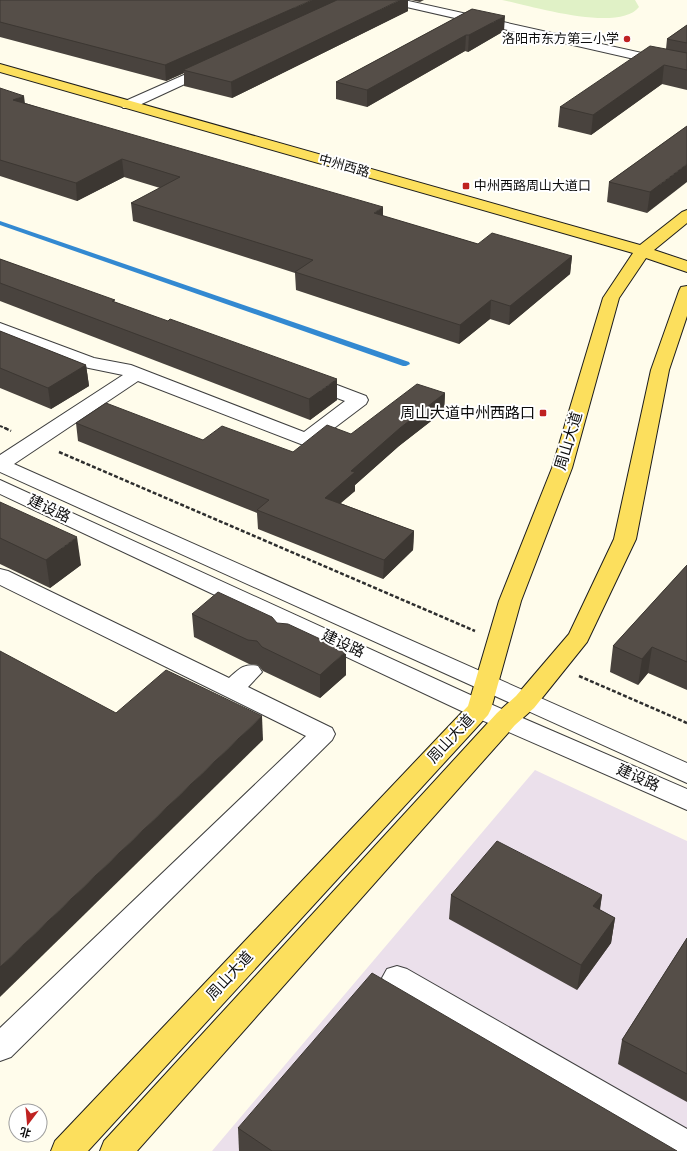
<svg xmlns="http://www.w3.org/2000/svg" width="687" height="1151" font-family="Spectral,'Noto Sans SC',serif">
<rect width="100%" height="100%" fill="#fffceb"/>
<!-- industrial -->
<polygon fill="#ebe0eb" points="535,770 687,841 687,1151 212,1151"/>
<!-- pitch -->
<path fill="#e0f1c6" d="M502,0H635L639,7C619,33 531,6 502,0Z"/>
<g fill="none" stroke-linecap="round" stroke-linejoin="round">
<!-- stream -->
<polygon fill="#3389d1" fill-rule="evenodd" points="0,221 409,362 410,364 406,366 403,366 0,225"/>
<defs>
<g id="minor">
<polygon points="383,0 404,0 687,63 687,71 389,3"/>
<polygon points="211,63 217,67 215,70 133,108 123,108 121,105 123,102"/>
<polygon points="0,323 94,358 131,365 304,432 345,401 302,385 300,381 302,377 309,375 316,377 366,396 368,400 366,404 313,444 306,446 138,381 14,464 687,763 687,783 0,472 0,455 123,375 84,367 0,334"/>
<polygon points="0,480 488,703 687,789 687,810 470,715 0,494"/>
<path d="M0,569L8,571L229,678C239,669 244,663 258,666L262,672L248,687L332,728L335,734L332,740L11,1057L0,1061V1028L306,736L0,585Z"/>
<polygon points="397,966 407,969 687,1129 687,1151 666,1151 387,987 382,978 387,969"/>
</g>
<g id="major">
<polygon points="0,64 640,245 682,212 687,210 687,223 654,250 687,261 687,272 646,258 619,298 572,468 521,601 491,709 488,715 88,1151 51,1151 55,1141 468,706 499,601 552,468 603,298 633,253 0,72"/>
<polygon points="687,286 687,316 669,370 636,539 587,642 534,708 515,725 137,1151 100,1151 104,1141 497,713 516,696 569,634 614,539 651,370 679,291 681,287"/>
</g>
</defs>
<!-- minor casing -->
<use href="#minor" stroke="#3f3f3f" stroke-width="2"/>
<!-- major casing -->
<use href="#major" stroke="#1d1d1d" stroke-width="2"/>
<!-- path-far1 -->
<polyline stroke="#2e2e2e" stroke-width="2" stroke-dasharray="3 1.5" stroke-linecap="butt" points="0,426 7,429"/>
<!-- path -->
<g stroke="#2e2e2e" stroke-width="2.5" stroke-dasharray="4 2" stroke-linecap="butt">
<polyline points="5,428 11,431"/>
<polyline points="59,452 475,631"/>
<polyline points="579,676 687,723"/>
</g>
<!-- minor -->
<use href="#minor" fill="#fff" fill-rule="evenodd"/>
<!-- major -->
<use href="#major" fill="#fcdf5d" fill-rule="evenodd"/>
</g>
<!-- wall -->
<g fill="#49433e">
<polygon points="0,0 408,11 232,98 184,86 184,73 166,81 0,37"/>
<polygon points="411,0 424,0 420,2"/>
<polygon points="472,9 504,31 468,52 465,51 367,107 336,99 336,82"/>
<polygon points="687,25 687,90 662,84 591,135 558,127 560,107 666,49 667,39"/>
<polygon points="0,88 25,103 383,216 478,244 572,256 570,274 509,325 490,319 459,344 296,290 295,273 133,221 131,203 160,188 124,177 77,201 0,176"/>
<polygon points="687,126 647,213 607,202 609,182"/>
<polygon points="0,259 115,302 337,400 310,420 0,301"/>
<polygon points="0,331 86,365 89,386 51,409 0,388"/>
<polygon points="445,393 444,411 399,446 355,485 355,491 340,503 414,531 413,550 383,579 258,529 257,513 78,441 76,423 293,452 351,434"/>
<polygon points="0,502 81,565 50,588 0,564"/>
<polygon points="687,565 687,690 648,673 638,685 610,672 613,646"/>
<polygon points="192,614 277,623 346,675 320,698 263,671 258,665 249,664 194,637"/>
<polygon points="451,895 602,895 600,910 615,918 611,943 577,990 449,919"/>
<polygon points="687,938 687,1102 618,1064 622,1040"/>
<polygon points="238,1128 677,1151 239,1151"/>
</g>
<!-- shaded-wall -->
<g fill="#3c3732">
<polygon points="312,0 343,0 183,70 184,73 166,81 165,65"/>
<polygon points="400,0 408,0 408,11 232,98 231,82"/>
<polygon points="505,16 504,31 468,52 469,35"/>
<polygon points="466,35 465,51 367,107 367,90"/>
<polygon points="664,65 662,84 591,135 593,115"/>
<polygon points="24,96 26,112 13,100"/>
<polygon points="122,159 124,177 77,201 76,183"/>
<polygon points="687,164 687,182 647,213 650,192"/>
<polygon points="383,207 383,225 374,213"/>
<polygon points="572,256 570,274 509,325 510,306"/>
<polygon points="491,300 490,319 459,344 460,325"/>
<polygon points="86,365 89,386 51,409 48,388"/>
<polygon points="337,379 337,400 310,420 309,399"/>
<polygon points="445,393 444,411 399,446 355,485 355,491 326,516 325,498 351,471 400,428"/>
<polygon points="414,531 413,550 383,579 384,560"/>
<polygon points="77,537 81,565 50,588 46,560"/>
<polygon points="652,647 648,673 638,685 642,659"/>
<polygon points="346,651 346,675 320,698 320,675"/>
<polygon points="262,716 263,740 0,997 0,967"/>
<polygon points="602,895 598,919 593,906"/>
<polygon points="615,918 611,943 577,990 581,965"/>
</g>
<!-- building -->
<g fill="#554e48" stroke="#3c3732">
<polygon points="0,0 312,0 165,65 0,22"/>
<polygon points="337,0 400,0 231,82 183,70"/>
<polygon points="472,9 505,16 469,35 466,35 367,90 336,82"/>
<polygon points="687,25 687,43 667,39"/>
<polygon points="650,46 687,53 687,70 664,65 593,115 560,107"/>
<polygon points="0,88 24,96 13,100 383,207 374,213 478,244 492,233 572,256 510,306 491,300 460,325 295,272 313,260 131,203 180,177 122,159 76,183 0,160"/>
<polygon points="687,126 687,164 650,192 609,182"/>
<polygon points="0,259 115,300 112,301 168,321 170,319 337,379 309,399 0,283"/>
<polygon points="0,331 86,365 48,388 0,368"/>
<polygon points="417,384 445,393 400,428 351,471 355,472 325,498 414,531 384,560 257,510 269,500 76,423 106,403 203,440 222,426 293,452 327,425 351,434"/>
<polygon points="0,502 77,537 46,560 0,538"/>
<polygon points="687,565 687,662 652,647 642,659 613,646"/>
<polygon points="218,592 272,617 277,623 288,624 346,651 320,675 262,647 257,641 248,640 192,614"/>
<polygon points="0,651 116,713 166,670 262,716 0,967"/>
<polygon points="497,841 602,895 593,906 615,918 581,965 451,895"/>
<polygon points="687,938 687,1074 622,1040"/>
<polygon points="372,973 677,1151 272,1151 238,1128"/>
</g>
<!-- markers -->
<g fill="#bf2221" stroke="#fff" stroke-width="1.5">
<circle cx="627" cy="39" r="4"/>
<rect x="462" y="182" width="8" height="8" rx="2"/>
<rect x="539" y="409" width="8" height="8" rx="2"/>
</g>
<g text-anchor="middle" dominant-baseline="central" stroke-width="4" stroke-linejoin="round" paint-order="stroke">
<!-- far-poi labels -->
<g font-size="13" fill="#0c0c0c" stroke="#fff" text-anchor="end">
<text x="619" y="39">洛阳市东方第三小学</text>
<text x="474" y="186" text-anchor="start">中州西路周山大道口</text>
</g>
<!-- far-street labels -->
<g font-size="13" fill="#0c0c0c" stroke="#fff">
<text transform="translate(344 166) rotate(16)">中州西路</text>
</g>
<!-- poi labels -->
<g font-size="15" fill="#0c0c0c" stroke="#fff" text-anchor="end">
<text x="535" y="413">周山大道中州西路口</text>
</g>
<!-- street labels -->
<g font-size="15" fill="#0c0c0c" stroke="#fff">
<text transform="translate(569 441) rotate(-73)">周山大道</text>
<text transform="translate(49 509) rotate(25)">建设路</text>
<text transform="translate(343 644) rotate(25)">建设路</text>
<text transform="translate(451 739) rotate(-47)">周山大道</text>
<text transform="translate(638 778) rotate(24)">建设路</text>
<text transform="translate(230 976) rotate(-47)">周山大道</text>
</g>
</g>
<!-- north arrow -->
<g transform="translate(28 1123) rotate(196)"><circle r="19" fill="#ffffff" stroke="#9e9e9e"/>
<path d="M0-3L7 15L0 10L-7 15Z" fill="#bf2221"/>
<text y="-6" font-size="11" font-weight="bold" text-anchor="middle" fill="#0c0c0c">北</text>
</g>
</svg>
